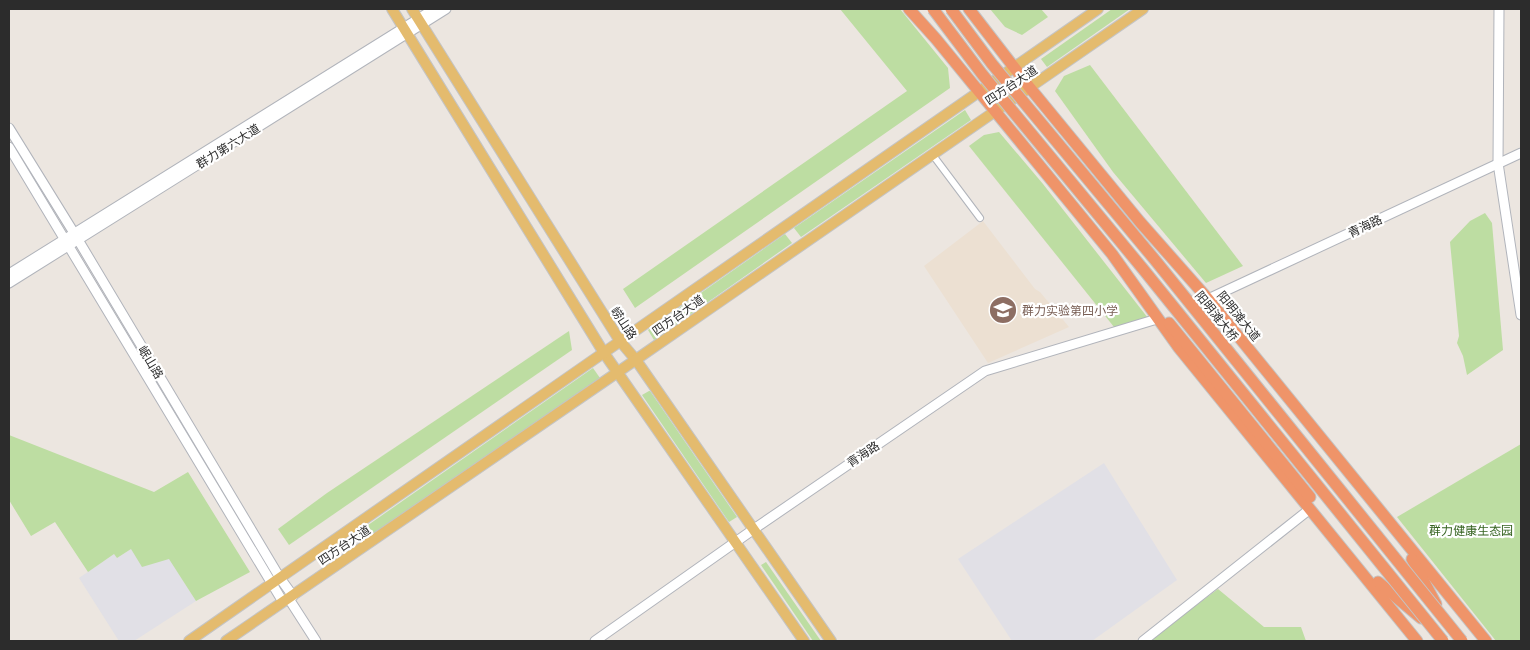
<svg xmlns="http://www.w3.org/2000/svg" width="1530" height="650" font-family="Lato,'Noto Sans SC',sans-serif">
<rect width="100%" height="100%" fill="#ece6e0"/>
<!-- industrial -->
<g fill="#e1e0e6">
<polygon points="1104,463 1177,580 1092,641 1012,641 958,559"/>
<polygon points="131,549 169,558 196,601 134,641 119,641 79,578 114,554 117,558"/>
</g>
<!-- education -->
<polygon fill="#ece0d2" points="983,221 1035,289 1040,292 1069,327 988,363 924,266"/>
<!-- green -->
<g fill="#bddda2">
<polygon points="840,9 900,9 948,68 950,88 635,308 623,289 907,91"/>
<polygon points="990,9 1041,9 1048,17 1022,35 1005,27"/>
<polygon points="1112,9 1130,9 1047,67 1041,59"/>
<polygon points="1090,65 1243,266 1206,283 1113,172 1055,91 1064,76"/>
<polygon points="965,110 971,120 801,237 794,228"/>
<polygon points="999,132 1043,184 1148,318 1114,327 969,146 984,135"/>
<polygon points="1485,213 1492,223 1503,350 1467,375 1463,356 1457,343 1459,336 1450,242 1470,221"/>
<polygon points="785,234 792,243 654,340 648,330"/>
<polygon points="569,331 572,350 289,545 278,529 327,493"/>
<polygon points="593,368 600,378 372,536 338,546"/>
<polygon points="649,391 650,391 737,517 729,522 642,395"/>
<polygon points="9,435 154,492 188,472 250,572 196,601 169,559 142,567 131,549 117,558 114,554 88,572 55,522 31,536 9,500"/>
<polygon points="1521,444 1521,641 1496,641 1397,517"/>
<polygon points="766,562 821,641 813,641 761,565"/>
<polygon points="1218,589 1264,627 1301,627 1306,641 1148,641"/>
</g>
<g fill="none" stroke-linecap="round" stroke-linejoin="round">
<defs>
<polyline id="street" points="932,154 980,218"/>
<g id="secondary">
<polyline points="1499,9 1498,163 1521,315"/>
<polyline points="9,128 74,233 280,578 293,596"/>
<polyline points="9,147 283,602"/>
<polyline points="9,274 434,9"/>
<polyline points="9,283 446,9"/>
<polyline points="1208,299 1521,153"/>
<polyline points="289,599 316,641"/>
<polyline points="595,641 754,529 985,371 1157,319"/>
<polyline points="1143,641 1310,509"/>
</g>
<g id="primary">
<polyline points="392,9 604,353 804,641"/>
<polyline points="412,9 620,341 636,360 831,641"/>
<polyline points="189,641 1098,9"/>
<polyline points="226,641 618,372 1143,9"/>
</g>
<g id="highway">
<polyline points="909,9 936,39 1112,254 1179,348 1417,641"/>
<polyline points="969,9 1030,88 1140,222 1208,299 1486,641"/>
<polyline points="1169,323 1310,497"/>
<polyline points="1412,559 1436,604"/>
<polyline points="1378,582 1421,618"/>
</g>
</defs>
<!-- street casing -->
<use href="#street" stroke="#b1b4bb" stroke-width="8"/>
<!-- secondary casing -->
<use href="#secondary" stroke="#b1b4bb" stroke-width="11"/>
<!-- primary casing -->
<use href="#primary" stroke="#c4c4c4" stroke-width="12"/>
<!-- highway casing -->
<use href="#highway" stroke="#c4c4c4" stroke-width="13"/>
<!-- street -->
<use href="#street" stroke="#fff" stroke-width="6"/>
<!-- secondary -->
<use href="#secondary" stroke="#fff" stroke-width="9"/>
<!-- primary -->
<use href="#primary" stroke="#e4bb6e" stroke-width="10"/>
<!-- highway -->
<use href="#highway" stroke="#ef9469" stroke-width="11"/>
<defs>
<g id="highway-bridge">
<polyline points="933,9 982,74 1143,269 1443,641"/>
<polyline points="951,9 992,64 1155,260 1462,641"/>
</g>
</defs>
<!-- highway-bridge casing -->
<use href="#highway-bridge" stroke="#c4c4c4" stroke-width="13" stroke-linecap="butt"/>
<!-- highway-bridge -->
<use href="#highway-bridge" stroke="#ef9469" stroke-width="11"/>
</g>
<!-- icons -->
<defs>
<symbol id="school-disc" viewBox="-11 -11 22 22"><circle r="9.5" fill="#8d6e63" stroke="#fff"/><path d="M0-5L7-2L0 1L-7-2ZM-4 1L0 2.5L4 1V4Q0 6-4 4Z" fill="#fff"/></symbol>
</defs>
<g fill-rule="evenodd">
<use href="#school-disc" x="987" y="294" width="32" height="32"/>
</g>
<g text-anchor="middle" dominant-baseline="central" stroke-width="4.5" stroke-linejoin="round" paint-order="stroke">
<!-- street labels -->
<g font-size="12" fill="#2c2c2c" stroke="#fff">
<text transform="translate(1011 85) rotate(-34)">四方台大道</text>
<text transform="translate(228 146) rotate(-32)">群力第六大道</text>
<text transform="translate(1365 226) rotate(-25)">青海路</text>
<text transform="translate(678 315) rotate(-35)">四方台大道</text>
<text transform="translate(1217 316) rotate(51)">阳明滩大桥</text>
<text transform="translate(1239 316) rotate(51)">阳明滩大道</text>
<text transform="translate(624 323) rotate(56)">崂山路</text>
<text transform="translate(151 362) rotate(59)">岷山路</text>
<text transform="translate(863 454) rotate(-34)">青海路</text>
<text transform="translate(344 545) rotate(-34)">四方台大道</text>
</g>
<!-- education labels -->
<g font-size="12" fill="#785e54" stroke="#fff" text-anchor="start">
<text x="1022" y="310">群力实验第四小学</text>
</g>
<!-- park labels -->
<g font-size="12" fill="#376422" stroke="#fff">
<text x="1471" y="530">群力健康生态园</text>
</g>
</g>
<!-- border -->
<rect width="1530" height="650" fill="none" stroke="#2c2c2c" stroke-width="20"/>
</svg>
